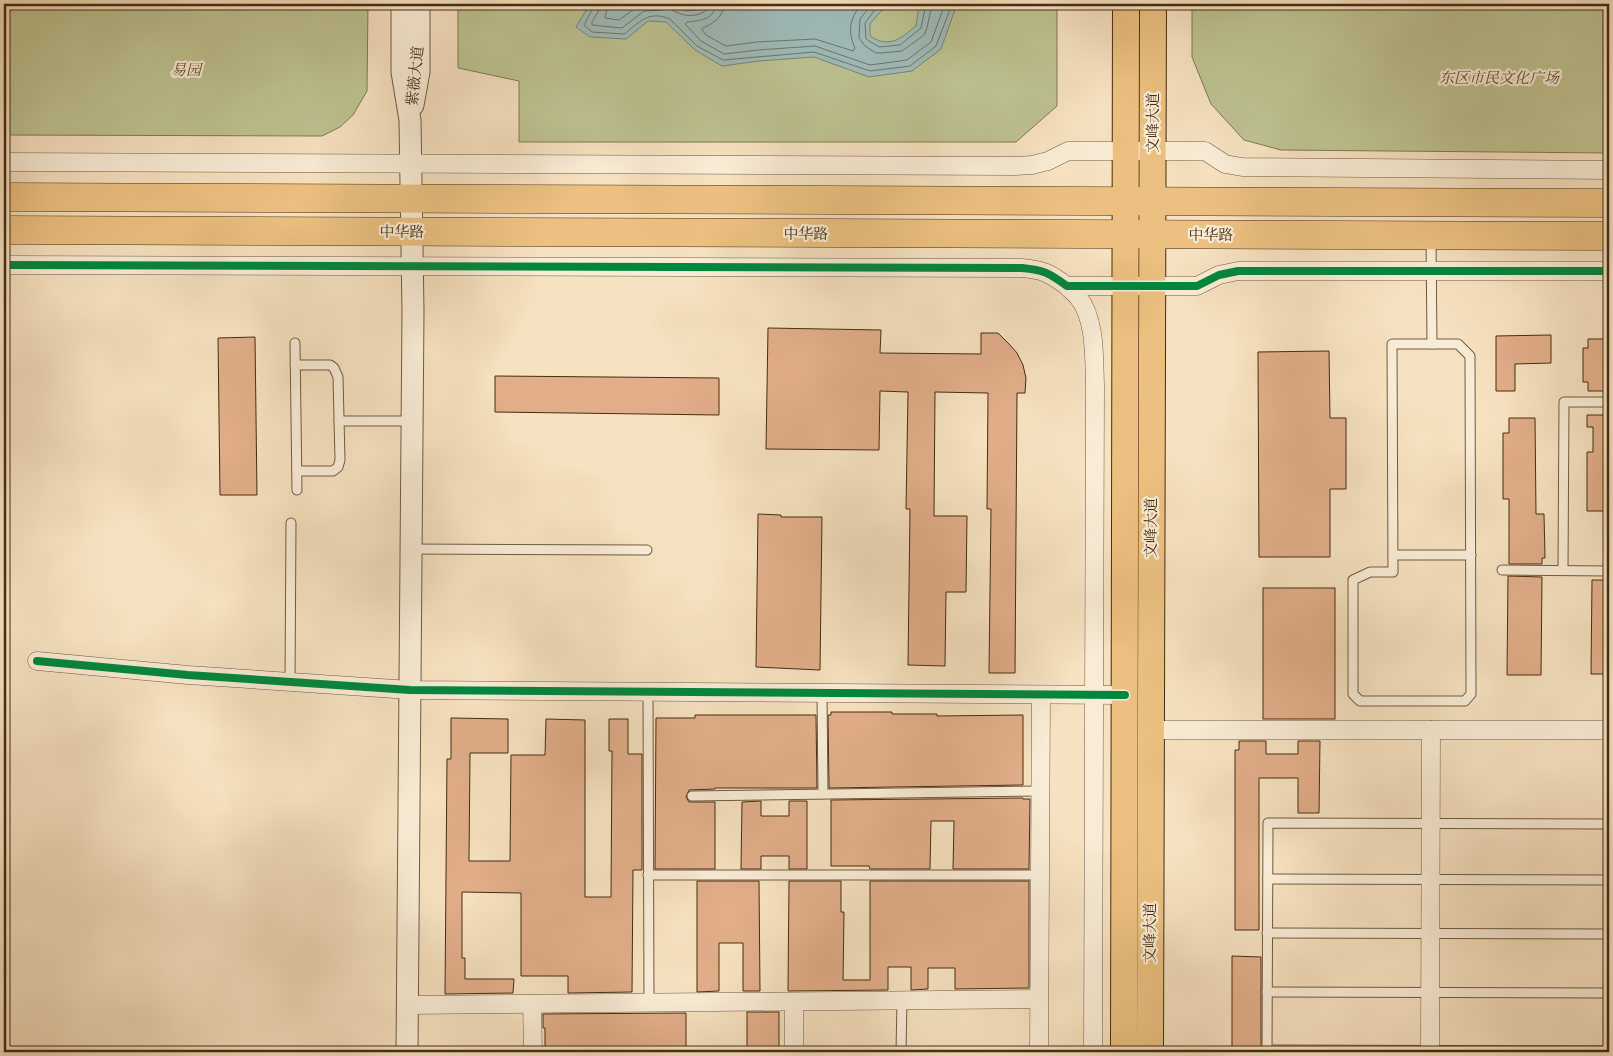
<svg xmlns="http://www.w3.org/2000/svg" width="1613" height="1056" font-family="'IM FELL Great Primer','Noto Serif SC',serif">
<rect width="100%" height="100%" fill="#f6e1c0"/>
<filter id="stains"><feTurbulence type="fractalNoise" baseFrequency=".004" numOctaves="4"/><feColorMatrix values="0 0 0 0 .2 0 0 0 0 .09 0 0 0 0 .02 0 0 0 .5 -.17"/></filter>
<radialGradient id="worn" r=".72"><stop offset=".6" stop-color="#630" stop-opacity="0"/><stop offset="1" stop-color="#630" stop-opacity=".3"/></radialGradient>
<!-- green -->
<g fill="#bec291" stroke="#827852">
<polygon points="4,4 368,4 367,91 353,115 340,127 322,136 4,135"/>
<polygon points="458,4 1057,4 1057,106 1016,142 519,142 519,81 458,68"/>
<polygon points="1192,4 1609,4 1609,153 1281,150 1244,140 1211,104 1192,57"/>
</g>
<!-- water -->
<path fill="#9fbcbb" stroke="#7b8378" d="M590,4H671L685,11L698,10L708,4H894L881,11L870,24V36C890,49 901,38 916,26L918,12L922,4H957L941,49L912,71L869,77L814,57L759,61L722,66L695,50L666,22L648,21L626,39L590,37L576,27Z"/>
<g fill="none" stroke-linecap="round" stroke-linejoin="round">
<!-- shore -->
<g stroke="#727467" stroke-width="1">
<path d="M594,4L593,8L584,25L592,32L624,34C640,22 648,10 670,19L697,46L723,60L814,52L870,71L910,66L936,46L952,4"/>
<polyline points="600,4 599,10 592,22 592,25 622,28 644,11 663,10 664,4"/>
<polyline points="608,4 605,18 619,20 641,4"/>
<path d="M670,4L672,10C685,17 696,18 708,9L710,4"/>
<path d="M716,4C715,19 700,21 687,22L685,24L701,41L724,54L758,50L815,46L870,65L907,60L931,42L945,4"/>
<path d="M724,4C723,17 714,23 703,28L702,30L706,35L726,46L757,42L815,39L853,51L855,48C847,31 850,17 862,4"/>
<polyline points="872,4 860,19 859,38 865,46 876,53 881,53 902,51 924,35 927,28 932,4"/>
<polyline points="883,4 877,7 865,23 866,39 879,47 900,45 921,28 926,4"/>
</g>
</g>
<!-- building -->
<g fill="#e1ae89" stroke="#452d13">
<polygon points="768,328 881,330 880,353 981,354 981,333 998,333 1010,345 1017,353 1023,365 1026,378 1025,393 1017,393 1015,673 989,673 991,509 987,509 988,393 935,392 934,516 967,516 966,592 946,592 945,666 908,665 910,509 906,509 908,392 880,391 879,450 766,449"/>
<polygon points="1551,335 1551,363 1515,364 1515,391 1496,391 1496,336"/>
<polygon points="255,337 257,495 220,495 218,338"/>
<polygon points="1588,339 1609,339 1609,391 1588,391 1588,382 1583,382 1583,348 1588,348"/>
<polygon points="1329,351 1330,418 1346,418 1346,489 1330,489 1330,557 1259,557 1258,352"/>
<polygon points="495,376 719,378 719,415 495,412"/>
<polygon points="1587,415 1609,415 1609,511 1587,511 1587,452 1593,452 1593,427 1587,427"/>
<polygon points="1509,418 1535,418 1536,514 1544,514 1545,558 1542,558 1542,564 1509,564 1509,499 1503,499 1503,433 1509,433"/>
<polygon points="758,514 781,515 781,517 822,517 820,670 756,667"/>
<polygon points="1508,576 1542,577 1541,675 1507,675"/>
<polygon points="1592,580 1609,580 1609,674 1591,674"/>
<rect x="1263" y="588" width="72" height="131"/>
<polygon points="831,712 892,712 892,714 937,714 937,716 1023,715 1023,785 829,788 828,715 831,715"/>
<polygon points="695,715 816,715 817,788 715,788 715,789 689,790 686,797 689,802 715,802 715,869 655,869 656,718 695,718"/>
<polygon points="451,718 508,719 508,753 470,753 469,861 510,861 511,755 545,755 546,719 585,720 585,897 611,897 612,751 609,751 609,719 628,719 628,754 642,754 642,870 633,870 632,992 568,993 568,976 521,976 521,893 462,892 462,958 465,958 465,979 514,979 513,993 445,994 447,759 451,759"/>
<polygon points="1239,741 1266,741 1266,754 1298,754 1298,741 1320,741 1319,813 1298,813 1298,778 1259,778 1259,930 1235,930 1235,750 1239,750"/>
<polygon points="1023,798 1023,799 1030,799 1029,869 953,869 954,821 931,821 930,869 870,869 869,866 831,866 831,800"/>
<polygon points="761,801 761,816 789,816 789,801 807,801 807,869 789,869 789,856 761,856 761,869 741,869 742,802"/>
<polygon points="697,881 759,881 760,991 743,991 743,943 719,943 719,991 697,992"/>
<polygon points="789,881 841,881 841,912 844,912 843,980 870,980 870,881 1029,881 1029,988 955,989 955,968 928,968 928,989 911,990 911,967 888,967 888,990 788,991"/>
<polygon points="1232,956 1261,957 1261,1052 1232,1052"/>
<rect x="747" y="1012" width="32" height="40"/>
<polygon points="686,1013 686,1052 545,1052 545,1028 543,1028 543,1014"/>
</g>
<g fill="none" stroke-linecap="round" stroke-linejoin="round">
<defs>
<g id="service">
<polyline points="1431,237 1432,344"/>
<polyline points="295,343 297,490"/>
<polygon points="1392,344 1458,344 1470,356 1471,694 1465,701 1360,701 1353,694 1353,580 1370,572 1393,572"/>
<polyline points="295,365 330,365 334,368 338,377 340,460 338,467 333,471 297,471"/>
<polyline points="339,421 411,421"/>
<polyline points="411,549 647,550"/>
<polyline points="1393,555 1471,555"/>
<polyline points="1502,570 1609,571"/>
<polyline points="1563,570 1564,402 1609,402"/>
<polyline points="290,682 291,523"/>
<polyline points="648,692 649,1003"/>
<polyline points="822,693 823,794"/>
<polyline points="692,796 1041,791"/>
<polyline points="648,875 1041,875"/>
<polyline points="1268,879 1609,880"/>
<polyline points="1267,933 1609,934"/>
<polyline points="1267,992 1609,993"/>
<polyline points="1267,1050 1609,1051"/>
<polyline points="901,1052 902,1001"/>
<polyline points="1267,1052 1268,823 1609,824"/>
</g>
<g id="minor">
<polyline points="4,162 1015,166 1032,165 1048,161 1068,151 1205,151 1225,164 1242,167 1609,170"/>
<path d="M4,265L1022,268C1044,270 1049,273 1067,286H1197L1219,275L1238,271H1609"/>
<path d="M1067,286C1070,290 1075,293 1078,297C1096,319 1094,359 1095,386L1093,1052"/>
<polyline points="37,661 188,675 410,690 1125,695"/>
<polyline points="1151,730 1609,730"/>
<polyline points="794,1002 794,1052"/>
<polyline points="532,1004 533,1052"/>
<polyline points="408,1005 1039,999"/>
<polyline points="1039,1052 1041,695"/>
<polyline points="1430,1052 1431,730"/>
</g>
<g id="tertiary">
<polyline points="402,4 402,72 410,120 413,311 407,1052"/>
<polyline points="413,105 419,72 419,4"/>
</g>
<g id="primary">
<polyline points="1124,1052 1126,4"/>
<polyline points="1150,1052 1153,4"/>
</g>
<g id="trunk">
<polyline points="4,197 1609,203"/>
<polyline points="4,230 1609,236"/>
</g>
</defs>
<!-- service casing -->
<use href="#service" stroke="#715a3e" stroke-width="11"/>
<!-- minor casing -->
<use href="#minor" stroke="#715a3e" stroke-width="19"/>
<!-- tertiary casing -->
<use href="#tertiary" stroke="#715a3e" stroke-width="23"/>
<!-- primary casing -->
<use href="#primary" stroke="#452d13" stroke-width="28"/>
<!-- trunk casing -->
<use href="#trunk" stroke="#452d13" stroke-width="29"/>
<!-- service -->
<use href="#service" stroke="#f9ecd6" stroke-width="9"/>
<!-- minor -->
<use href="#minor" stroke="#f9ecd6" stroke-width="18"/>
<!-- tertiary -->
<use href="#tertiary" stroke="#f9ecd6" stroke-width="21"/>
<!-- primary -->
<use href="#primary" stroke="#ebc080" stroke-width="26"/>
<!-- trunk -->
<use href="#trunk" stroke="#ebc080" stroke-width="28"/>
<defs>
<g id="cycleway">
<path d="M4,265L1022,268C1044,270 1049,273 1067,286H1197L1219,275L1238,271H1609"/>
<polyline points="37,661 188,675 410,690 1125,695"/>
</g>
</defs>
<!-- cycleway casing -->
<use href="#cycleway" stroke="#f9ecd6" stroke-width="11"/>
<!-- cycleway -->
<use href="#cycleway" stroke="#00873e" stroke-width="8"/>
</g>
<g text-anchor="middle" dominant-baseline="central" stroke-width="4.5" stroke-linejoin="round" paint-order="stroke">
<!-- park labels -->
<g font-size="15" font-style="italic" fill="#5d4b2c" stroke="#f9ecd6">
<text x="186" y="70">易园</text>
<text x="1499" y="78">东区市民文化广场</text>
</g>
<!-- street labels -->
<g font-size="15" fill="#452d13" stroke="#f9ecd6">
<text transform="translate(415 76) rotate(-84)">紫薇大道</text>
<text transform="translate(1153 123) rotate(-90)">文峰大道</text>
<text x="402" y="232">中华路</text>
<text x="806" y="234">中华路</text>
<text x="1211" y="235">中华路</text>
<text transform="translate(1151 528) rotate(-90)">文峰大道</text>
<text transform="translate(1150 933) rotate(-90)">文峰大道</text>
</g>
</g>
<!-- margin -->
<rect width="1613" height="1056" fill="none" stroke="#f6e1c0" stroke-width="20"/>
<rect x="5" y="5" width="1603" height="1046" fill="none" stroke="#452d13" stroke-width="2.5"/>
<rect x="10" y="10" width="1593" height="1036" fill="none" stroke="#452d13"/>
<rect width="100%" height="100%" filter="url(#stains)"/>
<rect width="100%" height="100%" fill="url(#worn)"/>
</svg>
